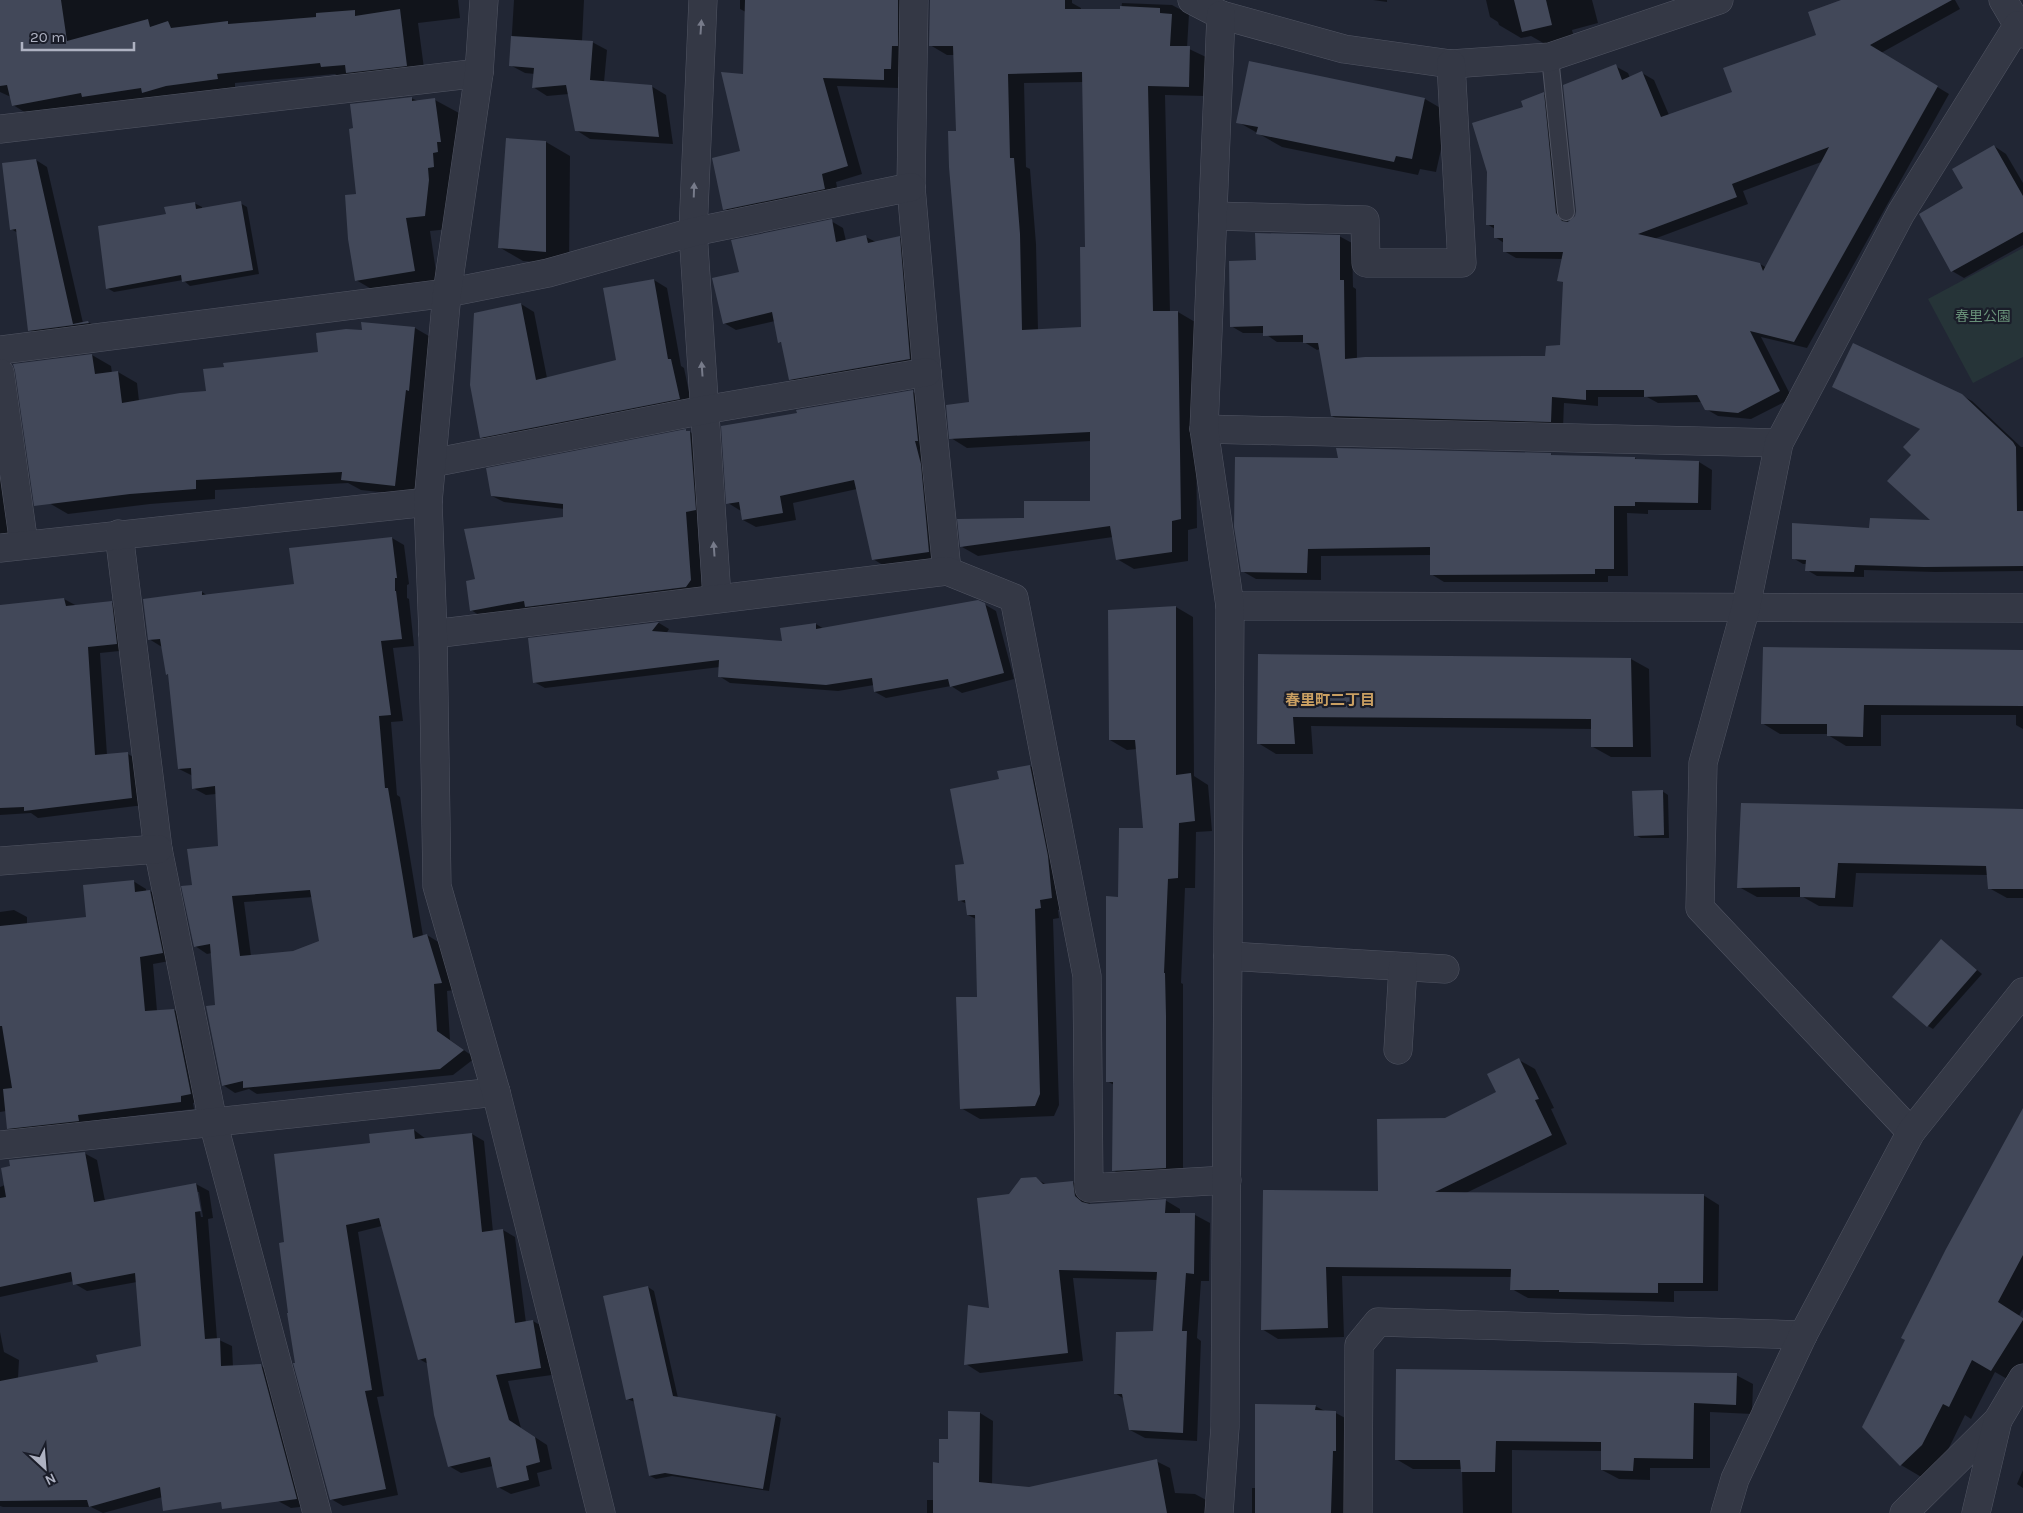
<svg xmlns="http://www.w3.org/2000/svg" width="2023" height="1513" font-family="Karla,'Noto Sans JP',sans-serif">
<rect width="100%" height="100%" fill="#212634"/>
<!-- green -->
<polygon fill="#263438" points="2023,248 2023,357 1973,383 1928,299"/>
<!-- shadow -->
<g fill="#0007" fill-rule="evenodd">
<polygon points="0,0 458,0 460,18 418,23 425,76 340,77 335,74 235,83 235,89 101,106 96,104 31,116 13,105 11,97 0,92"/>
<polygon points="514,0 584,0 582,41 592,42 607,50 604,82 651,86 666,95 673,144 590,139 576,130 569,94 547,96 533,87 535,74 525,73 510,65"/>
<polygon points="740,0 916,0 905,77 898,77 898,88 837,86 862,174 836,182 839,197 739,217 725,209 742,152 746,12 740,9"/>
<path d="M931,0H1072V3L1081,8V10H1121L1122,3L1172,5L1189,14L1187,48L1206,57L1205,96L1165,95L1170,312H1178L1195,322L1197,528L1188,530V561L1134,569L1117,559L1113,537L978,556L962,547L1026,519L1091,502V441L967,448L951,438L970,403L955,55H947L930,45ZM1084,82L1086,248L1082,328L1038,330L1036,244L1030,169L1026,167L1024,83Z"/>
<polygon points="1373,0 1387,0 1387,2"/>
<polygon points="1486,0 1592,0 1598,23 1572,30 1574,38 1545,44 1531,36 1521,38 1499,25 1498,22 1490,17"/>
<path d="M1845,0H1955L1960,9L1881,53L1949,94L1807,348L1761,337L1792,398L1751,419L1718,416L1706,409L1702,402L1658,403L1647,397H1598V406L1564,403L1563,428L1344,423L1332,416L1320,349L1317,350L1304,342H1277L1264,333H1243L1231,326L1257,262L1339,236L1352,243L1353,287L1356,289L1357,359L1546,358L1562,346L1564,283L1559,280L1563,259L1516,258L1504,251V243L1495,237V229L1487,224L1524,108L1543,94L1556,101L1568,223L1576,217L1615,66L1628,73L1630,78L1642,73L1654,80L1669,115L1733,93L1818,35ZM1824,161L1767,268L1760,264L1654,239L1748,204L1743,191Z"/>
<polygon points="411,98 418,101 435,100 459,113 464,155 449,229 430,231 438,285 380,294 356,280 357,195"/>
<polygon points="1425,99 1449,113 1436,172 1420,169 1418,175 1282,147 1238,122"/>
<polygon points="546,142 570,156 569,265 523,261 499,247"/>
<polygon points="1994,146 2006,154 2023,183 2023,245 1964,278 1952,271 1965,189"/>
<polygon points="36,160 47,167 83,323 88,322 100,329 40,336 29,330 18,233 11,229"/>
<polygon points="194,203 202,207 202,210 240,203 247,207 259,274 190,286 183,280 114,292 107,288 167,215"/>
<polygon points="831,221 843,228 846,241 866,237 876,242 899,237 911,244 922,365 802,386 790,379 783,344 780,342 775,321 736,330 724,323 741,273"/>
<polygon points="654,280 667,288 681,366 684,368 692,406 494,445 481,437 521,304 534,312 547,378 618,361"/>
<polygon points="415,328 434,339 425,401 414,496 361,490 348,483 215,490 215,499 150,504 68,514 49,503 34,363 92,355 111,366 112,373 118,372 137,383 139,401 207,392 320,353 363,331"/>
<polygon points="1834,387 1961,395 1972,401 2021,447 2023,447 2023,571 1935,572 1864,570 1864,577 1817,576 1807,570 1807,564 1803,564 1793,558 1870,529 1933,522 1913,455 1921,429"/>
<polygon points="913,392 926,399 942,559 886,567 873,559 857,489 793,503 796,520 756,527 743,520 741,511 728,503 798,414"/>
<polygon points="690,432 701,438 706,516 697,517 702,587 697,593 537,613 529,608 482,617 471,610 477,580 565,519 565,509 504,502 492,496"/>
<polygon points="0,439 15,540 0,551"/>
<polygon points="1550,454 1555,457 1635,458 1639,461 1699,462 1712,470 1711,510 1648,510 1648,514 1627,513 1628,576 1608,576 1608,582 1444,582 1431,574 1431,555 1321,556 1321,580 1256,579 1242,571 1339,459"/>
<path d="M392,538L404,545L409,584L407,585V598L409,599L414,646L393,648L403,721L391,722L397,795L400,797L423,936L427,935L440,943L454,990L447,991L450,1040L475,1058L453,1075L257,1094L249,1089L235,1093L223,1085L212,953L207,954L195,946L193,886L220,847L216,794L206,795L193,788V776L179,769L169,675L167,674L162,647L149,639L202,592L208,596L295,585ZM313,897L320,942L293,952L251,956L244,902Z"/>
<polygon points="64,599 77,606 111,602 124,610 129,650 100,653 107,755 128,754 140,761 144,805 38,818 31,813 0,815 0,641"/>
<polygon points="984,604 996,611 1014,679 962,693 951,686 886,698 875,692 874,685 838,691 730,683 719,676 720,667 545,688 534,682 529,639 659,623 669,629 666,634 783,643 816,624 824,629"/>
<polygon points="1176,607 1193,617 1194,776 1208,785 1212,831 1196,832 1195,888 1185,888 1181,983 1183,984 1183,1177 1130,1180 1113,1170 1114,1085 1107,1081 1119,898 1144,829 1137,749 1127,750 1110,740"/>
<polygon points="2023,651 2023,729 2016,725 2016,715 1881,715 1881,746 1846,746 1828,735 1828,734 1780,734 1762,723"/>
<polygon points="1259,656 1631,659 1649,669 1651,757 1611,757 1593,747 1593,729 1311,726 1313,754 1276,754 1258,743"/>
<polygon points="1030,766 1049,777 1071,909 1058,910 1059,918 1053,919 1059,1105 1054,1116 980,1119 961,1108 979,998 976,919 968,915 967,904 959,900 965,866 1000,780"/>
<polygon points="1662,791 1668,795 1669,838 1641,838 1635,835"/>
<polygon points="2023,810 2023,898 2007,898 1989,888 1988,875 1856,873 1853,907 1819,906 1803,897 1757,897 1739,887"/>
<polygon points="133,881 146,889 146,891 150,891 163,899 175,960 153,964 157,1011 174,1010 187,1017 204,1101 193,1103 194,1109 90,1121 91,1128 21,1135 8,1128 6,1111 0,1112 0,912 14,910 27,917 27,925 88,918"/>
<polygon points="1942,941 1982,974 1933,1029 1928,1026"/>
<polygon points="1519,1060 1535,1069 1554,1108 1551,1109 1567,1144 1466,1193 1703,1195 1719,1205 1718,1291 1674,1291 1674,1302 1528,1298 1512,1289 1512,1277 1342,1276 1344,1337 1278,1339 1262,1329 1379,1192 1445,1119 1498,1093"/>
<polygon points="2023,1110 2023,1309 2019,1316 2023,1318 2023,1368 2014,1383 1995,1372 1971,1419 1965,1415 1944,1458 1923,1478 1901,1465"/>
<polygon points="414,1130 426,1139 472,1134 484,1141 493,1232 503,1230 515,1237 526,1323 533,1321 545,1328 552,1375 508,1381 521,1428 547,1445 552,1469 537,1473 540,1486 511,1494 498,1487 493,1466 461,1473 449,1466 428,1364 419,1359 382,1226 358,1232 384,1396 377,1397 398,1495 343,1506 331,1499 297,1364 290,1314 285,1243 372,1144"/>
<path d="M84,1153L97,1160L105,1201L196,1184L209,1191L213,1218L208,1219L217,1339L232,1346L233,1367L261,1366L274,1373L309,1506L291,1508L278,1501L267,1469L103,1513L91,1507H3L0,1506V1409L99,1363L142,1347L137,1282L87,1291L75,1284L74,1281L0,1297V1187ZM196,1192H199L203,1217H201Z"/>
<polygon points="1035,1178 1047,1185 1073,1182 1088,1191 1090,1205 1165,1200 1180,1209 1180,1214 1195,1215 1210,1223 1209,1281 1201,1281 1197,1338 1201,1341 1197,1441 1145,1438 1130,1430 1124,1399 1115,1393 1155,1332 1158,1280 1073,1278 1083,1361 980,1373 966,1364 991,1309 1009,1196"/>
<polygon points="648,1287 654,1291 678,1398 775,1415 781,1418 769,1491 672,1476 656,1479 650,1476 635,1402 627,1399"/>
<polygon points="0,1332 4,1352 19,1360 17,1396 0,1397"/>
<polygon points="1736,1375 1753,1384 1752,1414 1710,1412 1710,1468 1650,1468 1650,1480 1619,1479 1602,1470 1602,1451 1512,1450 1512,1513 1463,1513 1462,1469 1413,1469 1396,1459"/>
<polygon points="1315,1406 1325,1411 1334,1412 1347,1419 1344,1513 1252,1513 1252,1488 1256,1488"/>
<polygon points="980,1413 993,1421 992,1485 1029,1488 1156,1461 1170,1468 1175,1493 1195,1494 1208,1501 1208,1513 927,1513 927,1500 934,1500 940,1464 949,1441"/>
<polygon points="2023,1470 2023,1488 2017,1484"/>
</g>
<!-- building -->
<g fill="#424859" fill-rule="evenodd">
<polygon points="0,0 61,0 67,41 148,19 150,27 168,21 171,28 228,21 228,24 316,17 316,13 355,10 355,16 400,9 407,66 346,73 345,65 321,67 320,63 217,74 218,79 166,86 142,93 141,88 82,97 81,93 12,106 7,85 0,86"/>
<polygon points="745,0 898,0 898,46 892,46 891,69 884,69 884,80 823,78 848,166 822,174 825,189 723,210 712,158 740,151 721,72 743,74"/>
<path d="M930,0H1065V9H1120V6L1160,8V13L1172,14L1170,46H1190L1189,87L1148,86L1153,311H1178L1181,519L1172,521V552L1116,560L1110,526L960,547L957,519L1024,518V501H1090V432L949,439L946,405L969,402L949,167L948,131H956L953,46H929ZM1082,72L1085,247H1080L1081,327L1022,330L1020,234L1014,158H1010L1008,74Z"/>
<polygon points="1514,0 1546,0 1552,25 1522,32"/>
<path d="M1841,0H1952L1870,45L1938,86L1794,342L1750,331L1780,391L1738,413L1705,410L1697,395L1644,397V390H1586V400L1552,397L1551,422L1331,416L1318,343H1303V335L1263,336V326L1230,327L1229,261L1256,260L1255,233L1340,235V280H1344L1345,359L1365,357L1545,356L1546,346L1560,345L1563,282L1557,281L1563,252H1503V238H1494V225H1486L1487,172L1472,123L1523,107L1521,101L1544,92L1556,213L1562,221L1568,222L1575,216L1576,211L1563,85L1616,64L1622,80L1642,71L1661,117L1732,92L1723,68L1816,35L1808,12ZM1829,147L1763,271L1760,263L1638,234L1737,197L1732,184Z"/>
<polygon points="511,36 593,41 590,80 652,85 659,137 575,131 566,85 532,88 534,68 509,66"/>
<polygon points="1249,61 1425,98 1412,159 1396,156 1394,162 1256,134 1258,127 1236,123"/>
<polygon points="412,97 412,101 435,98 441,142 437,142 438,152 433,153 434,167 428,168 429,180 425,216 406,218 415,271 355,281 348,239 345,195 356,194 349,129 353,128 350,104"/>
<polygon points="506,138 546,141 546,252 498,248"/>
<polygon points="1994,145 2023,196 2023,232 1951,272 1919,214 1963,188 1952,169"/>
<polygon points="36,159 73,324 88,321 89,323 28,331 16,229 10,230 2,163"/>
<polygon points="241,201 253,270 182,282 181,275 106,289 98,226 166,214 164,207 195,202 196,209"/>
<polygon points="832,219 836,242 866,235 868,243 900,236 910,359 789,380 781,342 778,343 772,312 723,324 712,278 739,272 731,240"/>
<polygon points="654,279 668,359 671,359 680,399 480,438 470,385 474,313 521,303 536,380 616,360 603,288"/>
<polygon points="361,322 415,327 409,391 406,390 395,486 341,480 342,472 196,480 196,489 130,494 34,506 15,371 13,364 92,354 95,374 118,371 122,403 180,393 206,391 203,369 224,367 223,363 318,352 316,333 346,329 362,330"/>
<polygon points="1853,343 1962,394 2013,442 2016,447 2017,511 2023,511 2023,566 1924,567 1855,565 1854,572 1805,571 1806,560 1792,559 1792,523 1869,528 1870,518 1930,520 1887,481 1911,455 1903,447 1920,429 1832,387"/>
<polygon points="913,390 918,441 915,441 921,464 929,552 872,560 854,480 780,496 783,513 742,520 739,502 726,504 721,426 797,413 796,410"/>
<polygon points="686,429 686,431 690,431 696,510 686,512 691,580 686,587 525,607 524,601 470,611 466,581 475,579 464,529 563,517 563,504 491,496 486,468"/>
<polygon points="1336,448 1551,453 1551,455 1635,457 1635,459 1699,461 1698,503 1635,502 1635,506 1614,506 1614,569 1595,569 1595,574 1430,575 1430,547 1308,549 1307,573 1241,572 1234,527 1235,457 1338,458"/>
<path d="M392,537L397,578H395V591H396L402,639L381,641L391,715L379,716L385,788H388L413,938L427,934L442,983L434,984L437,1031L464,1050L440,1069L243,1088V1081L222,1086L206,1006L215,1005L210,944L194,947L181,886L192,885L187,849L218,846L215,786L192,789L191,768L178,769L168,674L166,675L160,639L148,640L143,599L202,591V595L294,584L289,548ZM310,890L319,941L293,951L240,956L232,896Z"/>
<polygon points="64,598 66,606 112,601 117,644 88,647 95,755 128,752 132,798 24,811 24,807 0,808 0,605"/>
<polygon points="978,600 985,603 1004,673 950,687 948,679 874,692 872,678 826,685 718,677 719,660 533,683 528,638 659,622 652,631 782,641 780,628 816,623 816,629"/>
<polygon points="1176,606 1176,775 1191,773 1195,821 1179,823 1178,878 1168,879 1164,973 1165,973 1166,1016 1166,1168 1112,1171 1113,1082 1106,1082 1106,896 1118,897 1119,828 1143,828 1135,740 1109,740 1108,610"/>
<polygon points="1763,647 2023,650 2023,706 1864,705 1863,737 1827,736 1827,724 1761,724"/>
<polygon points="1258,654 1631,658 1633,747 1591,747 1591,719 1293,717 1295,744 1257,744"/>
<polygon points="1030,765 1048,856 1052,898 1040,900 1041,908 1035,909 1040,1094 1035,1106 960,1109 956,997 977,997 975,915 967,915 965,900 958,901 955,865 964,864 950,789 999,779 997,771"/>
<polygon points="1663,790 1664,835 1634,836 1632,791"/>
<polygon points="1741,803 2023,809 2023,889 1988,889 1986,866 1838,863 1835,898 1800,897 1800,887 1737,888"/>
<polygon points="134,880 135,892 150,890 163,953 140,957 145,1011 174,1009 191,1094 181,1096 181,1102 78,1115 79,1121 7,1129 3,1089 12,1088 2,1026 0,1026 0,926 86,917 83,885"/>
<polygon points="1941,939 1977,970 1927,1027 1892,997"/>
<polygon points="1519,1058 1539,1099 1535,1100 1552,1135 1435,1192 1704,1194 1703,1283 1658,1283 1658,1293 1559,1292 1559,1290 1510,1290 1511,1269 1326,1267 1328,1328 1261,1330 1263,1190 1378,1191 1377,1119 1445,1118 1496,1092 1487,1074"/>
<polygon points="2023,1108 2023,1255 1998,1302 2023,1318 2023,1320 1991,1371 1972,1360 1949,1407 1943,1404 1922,1445 1900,1466 1862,1427 1905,1340 1901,1338 1946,1249"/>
<polygon points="414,1129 415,1139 472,1133 482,1232 503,1229 515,1323 533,1320 541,1368 496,1375 509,1420 535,1437 540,1462 526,1466 529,1480 497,1488 490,1457 448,1467 434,1415 426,1358 418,1360 379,1218 346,1225 372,1390 365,1391 386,1489 330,1500 293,1363 295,1363 287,1313 288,1313 279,1243 284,1242 274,1154 370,1143 369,1134"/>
<polygon points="85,1152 94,1202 196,1183 201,1211 195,1212 205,1339 220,1338 221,1366 261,1364 297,1499 222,1509 221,1502 163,1511 160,1487 89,1507 87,1500 0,1501 0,1381 98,1362 96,1355 141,1346 135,1273 73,1285 71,1272 0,1287 0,1198 6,1197 1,1168 10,1166 9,1160"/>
<polygon points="1036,1177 1043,1184 1073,1181 1075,1196 1082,1202 1090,1204 1166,1199 1165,1213 1195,1213 1194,1274 1186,1273 1182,1331 1187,1331 1183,1433 1129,1430 1122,1394 1114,1394 1116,1332 1153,1331 1157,1272 1059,1270 1068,1353 964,1365 968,1305 989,1308 977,1198 1009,1194 1021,1178"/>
<polygon points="648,1286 673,1396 776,1414 763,1489 665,1473 649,1476 633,1398 626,1400 603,1296"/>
<polygon points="1396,1369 1737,1373 1736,1405 1694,1403 1693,1459 1634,1458 1633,1471 1601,1470 1601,1442 1496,1441 1495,1472 1461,1472 1460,1460 1395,1460"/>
<polygon points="1255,1404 1316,1405 1315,1410 1336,1411 1336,1451 1333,1451 1331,1513 1255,1513"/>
<polygon points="948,1411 980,1412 979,1482 1029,1487 1157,1459 1167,1513 933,1513 933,1462 939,1463 939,1439 948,1439"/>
</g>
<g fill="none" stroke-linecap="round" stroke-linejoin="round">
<defs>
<polyline id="service" points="1550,57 1566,212"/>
<g id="minor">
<polyline points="703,0 693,232 717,598"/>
<polyline points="914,0 911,187 927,372 947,571"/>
<polyline points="1192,0 1221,15 1344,49 1451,64 1550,57 1719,0"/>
<polyline points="2003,0 2023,34"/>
<polyline points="0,129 479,73"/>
<polyline points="1213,216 1365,220 1366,263 1462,263 1451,64"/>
<polyline points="0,350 447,293 548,273 693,232 911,187"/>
<polyline points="0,373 24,545"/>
<polyline points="1204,429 1779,443"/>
<polyline points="432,463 704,410 927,372"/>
<polyline points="119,534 158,849 213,1122 317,1513"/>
<polyline points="0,548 428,502"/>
<polyline points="1230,606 2023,608"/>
<polyline points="433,634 947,571 1014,598 1087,976 1089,1188 1227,1180"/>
<polyline points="0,861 158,849"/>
<polyline points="1228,956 1445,969"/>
<polyline points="1398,1050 1403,967"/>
<polyline points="1911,1132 1700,908 1703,763 1746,607 1779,443 1901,213 2018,25"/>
<polyline points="0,1145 496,1092"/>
<polyline points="1219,1513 1225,1427 1230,606 1204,429 1221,15"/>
<polyline points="1358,1513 1359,1345 1378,1322 1803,1335"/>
<polyline points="1725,1513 1735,1479 1803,1335 1911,1132 2023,992"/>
<polyline points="1904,1513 1998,1420"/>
<polyline points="1976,1513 1998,1420 2023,1378"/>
</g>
<polyline id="tertiary" points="484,0 479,73 447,293 428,502 433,634 437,886 496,1092 601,1513"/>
</defs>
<!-- service casing -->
<use href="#service" stroke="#515563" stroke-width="18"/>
<!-- minor casing -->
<use href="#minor" stroke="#515563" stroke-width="29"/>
<!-- tertiary casing -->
<use href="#tertiary" stroke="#515563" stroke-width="29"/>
<!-- service -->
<use href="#service" stroke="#343845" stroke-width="16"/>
<!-- minor -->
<use href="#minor" stroke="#343845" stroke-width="28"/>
<!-- tertiary -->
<use href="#tertiary" stroke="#343845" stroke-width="28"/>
</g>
<!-- one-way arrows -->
<defs><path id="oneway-solid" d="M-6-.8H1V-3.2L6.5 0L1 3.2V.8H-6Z" transform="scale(1.25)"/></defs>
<g fill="#777b8a">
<use href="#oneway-solid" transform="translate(701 27) rotate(-86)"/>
<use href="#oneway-solid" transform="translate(694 190) rotate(-88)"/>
<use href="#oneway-solid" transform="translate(702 369) rotate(-94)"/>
<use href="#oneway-solid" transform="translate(714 549) rotate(-94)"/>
</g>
<g text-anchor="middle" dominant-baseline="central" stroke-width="4.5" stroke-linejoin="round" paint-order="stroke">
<!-- park labels -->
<g font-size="14" fill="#689078" stroke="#1a1d29">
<text x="1983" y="316">春里公園</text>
</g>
<!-- neighbourhood labels -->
<g font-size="15" font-weight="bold" fill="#c99f62" stroke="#1a1d29">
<text x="1330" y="700">春里町二丁目</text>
</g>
</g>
<!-- north arrow -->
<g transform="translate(45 1468) rotate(154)" stroke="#1a1d29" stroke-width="4" paint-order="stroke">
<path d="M0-4L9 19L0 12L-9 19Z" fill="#aeb2c2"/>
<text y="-8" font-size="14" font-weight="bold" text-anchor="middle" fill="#aeb2c2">N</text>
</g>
<!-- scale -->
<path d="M22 42v8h112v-8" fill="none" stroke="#aeb2c2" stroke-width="2.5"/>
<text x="30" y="42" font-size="15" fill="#aeb2c2" stroke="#1a1d29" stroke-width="4" paint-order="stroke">20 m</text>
</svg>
